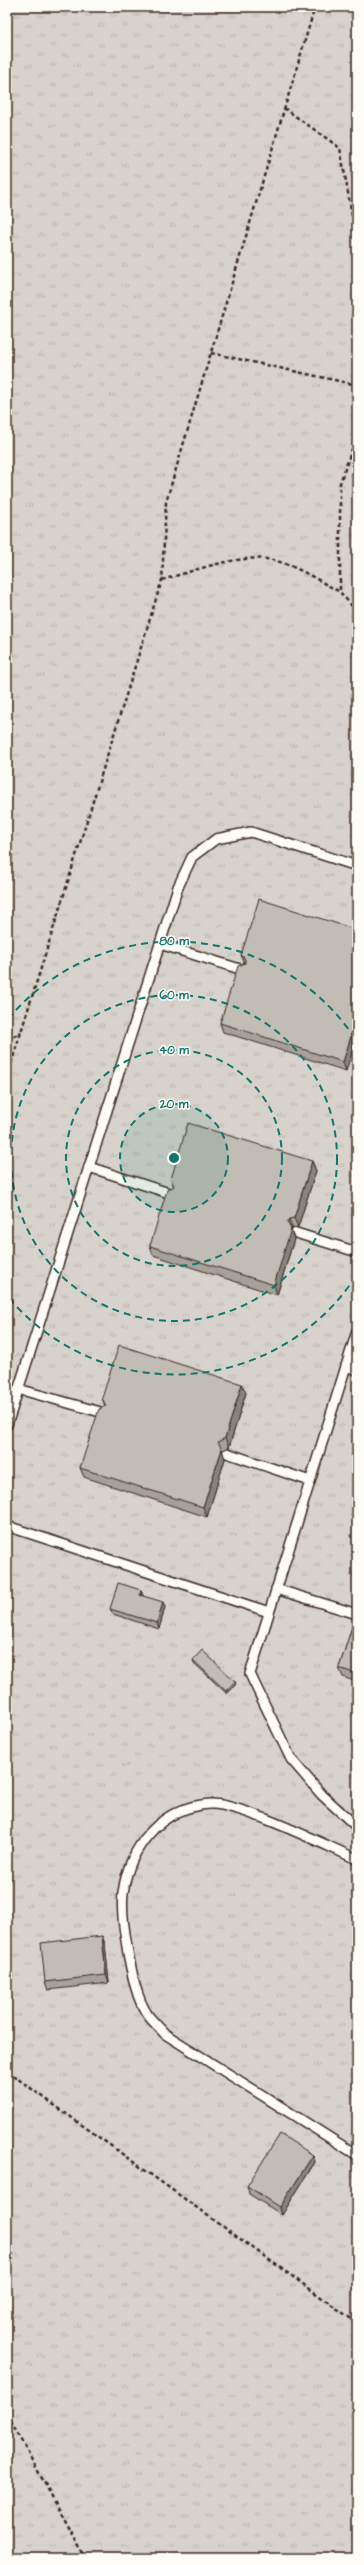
<svg xmlns="http://www.w3.org/2000/svg" width="364" height="2565" font-family="'Architects Daughter',sans-serif">
<defs>
<pattern id="grass-tufts" width="24" height="20" patternUnits="userSpaceOnUse"><rect width="24" height="20" fill="#d7d2cc"/><path d="M3 7l-1-3M5 7V3M7 7l1-3M15 17l-1-3M17 17v-4M19 17l1-3" fill="none" stroke="#b9b4af"/></pattern>
</defs>
<rect width="100%" height="100%" fill="#f1efea"/>
<filter id="ink" filterUnits="userSpaceOnUse"><feTurbulence type="fractalNoise" baseFrequency=".025" numOctaves="2"/><feDisplacementMap in="SourceGraphic" scale="8" xChannelSelector="R" yChannelSelector="G"/><feConvolveMatrix kernelMatrix="1 2 1 2 8 2 1 2 1" color-interpolation-filters="sRGB"/></filter>
<g filter="url(#ink)">
<!-- grass -->
<rect fill="url(#grass-tufts)" stroke="#897e75" x="7" y="7" width="350" height="2551"/>
<g fill="none" stroke-linecap="round" stroke-linejoin="round">
<defs>
<g id="lane">
<polyline points="160,944 243,970"/>
<polyline points="89,1167 172,1194"/>
<polyline points="296,1233 357,1252"/>
<polyline points="357,1331 250,1674 291,1759 322,1795 357,1827"/>
<polyline points="346,1366 357,1370"/>
<polyline points="18,1389 104,1413"/>
<polyline points="7,1425 178,887 192,857 216,839 251,832 357,866"/>
<polyline points="227,1453 310,1481"/>
<polyline points="7,1526 269,1612"/>
<polyline points="276,1589 357,1614"/>
<path d="M357,1859C327,1846 238,1802 210,1804C161,1807 129,1847 123,1893C121,1913 125,1934 128,1953C132,1973 136,1997 147,2014C152,2021 160,2028 165,2034L357,2155"/>
</g>
</defs>
<!-- lane casing -->
<use href="#lane" stroke="#3b2a1e" stroke-width="12"/>
<!-- path -->
<g stroke="#3b2a1e" stroke-width="2.5" stroke-dasharray="4 3" stroke-linecap="butt">
<polyline points="284,108 340,148 352,215 357,219"/>
<polyline points="211,353 357,385"/>
<polyline points="357,435 340,483 340,592 357,612"/>
<path d="M162,580C193,571 241,553 273,560C297,566 319,581 340,592"/>
<polyline points="7,1040 21,1032"/>
<polyline points="7,1077 162,580 166,502 315,7"/>
<polyline points="7,2071 357,2323"/>
<polyline points="7,2415 86,2558"/>
</g>
<!-- lane -->
<use href="#lane" stroke="#fdfcf7" stroke-width="9"/>
</g>
<!-- wall -->
<g fill="#a6a29b" stroke="#3b2a1e">
<polygon points="357,930 346,1071 223,1032 220,1023 244,963 241,955"/>
<polygon points="312,1161 316,1171 298,1227 292,1228 291,1230 294,1239 277,1295 153,1255 150,1246 174,1187 171,1179"/>
<polygon points="246,1393 229,1447 222,1451 225,1459 207,1517 84,1477 80,1468 105,1406 102,1398"/>
<polygon points="141,1590 143,1596 165,1607 159,1629 113,1614 110,1609"/>
<polygon points="357,1611 357,1682 343,1677 339,1668"/>
<polygon points="193,1660 236,1684 227,1694 194,1663"/>
<polygon points="102,1936 105,1944 109,1983 48,1990 45,1982"/>
<polygon points="313,2155 315,2162 282,2215 249,2194 247,2186"/>
</g>
<!-- shaded-wall -->
<g fill="#87847e" stroke="#3b2a1e">
<polygon points="357,1017 357,1037 346,1071 343,1062"/>
<polygon points="312,1161 316,1171 298,1227 294,1218"/>
<polygon points="289,1219 292,1228 291,1230 294,1239 277,1295 274,1285 287,1222"/>
<polygon points="242,1384 246,1393 229,1447 225,1438"/>
<polygon points="222,1449 225,1459 207,1517 203,1507"/>
<polygon points="141,1590 143,1596 140,1595"/>
<polygon points="163,1602 165,1607 159,1629 157,1623"/>
<polygon points="235,1681 236,1684 227,1694 226,1691"/>
<polygon points="102,1936 105,1944 109,1983 106,1975"/>
<polygon points="313,2155 315,2162 282,2215 280,2207"/>
</g>
<!-- building -->
<g fill="#c1bcb4" stroke="#3b2a1e">
<polygon points="259,899 357,930 357,1017 343,1062 220,1023 238,966 245,963 245,959 241,955"/>
<polygon points="188,1123 312,1161 294,1218 289,1219 287,1222 291,1229 274,1285 150,1246 167,1190 174,1186 171,1179"/>
<polygon points="119,1345 242,1384 225,1438 218,1442 222,1449 203,1507 80,1468 99,1409 106,1406 102,1398"/>
<polygon points="118,1583 141,1590 140,1595 163,1602 157,1623 110,1609"/>
<polygon points="357,1611 357,1674 339,1668"/>
<polygon points="202,1650 235,1681 226,1691 193,1660"/>
<polygon points="102,1936 106,1975 45,1982 41,1943"/>
<polygon points="280,2134 313,2155 280,2207 247,2186"/>
</g>
</g>
<!-- distance rings -->
<circle cx="174" cy="1158" r="54" fill="#0f766e" fill-opacity=".12"/>
<g fill="none" stroke="#0f766e" stroke-width="2" stroke-dasharray="7 5">
<circle cx="174" cy="1158" r="54"/>
<circle cx="174" cy="1158" r="108"/>
<circle cx="174" cy="1158" r="163"/>
<path d="M356 1276A217 217 0 0 1 8 1297M8 1019A217 217 0 0 1 356 1040"/>
</g>
<circle cx="174" cy="1158" r="6" fill="#0f766e" stroke="#fdfcf7" stroke-width="2"/>
<g font-size="12" text-anchor="middle" font-weight="bold" fill="#0f766e" stroke="#fdfcf7" stroke-width="3" stroke-linejoin="round" paint-order="stroke">
<text x="174" y="945">80 m</text>
<text x="174" y="999">60 m</text>
<text x="174" y="1054">40 m</text>
<text x="174" y="1108">20 m</text>
</g>
<!-- margin -->
<rect width="364" height="2565" fill="none" stroke="#fdfcf7" stroke-width="24"/>
<rect x="12" y="12" width="340" height="2541" fill="none" stroke="#3b2a1e" stroke-width="1.5" filter="url(#ink)"/>
</svg>
